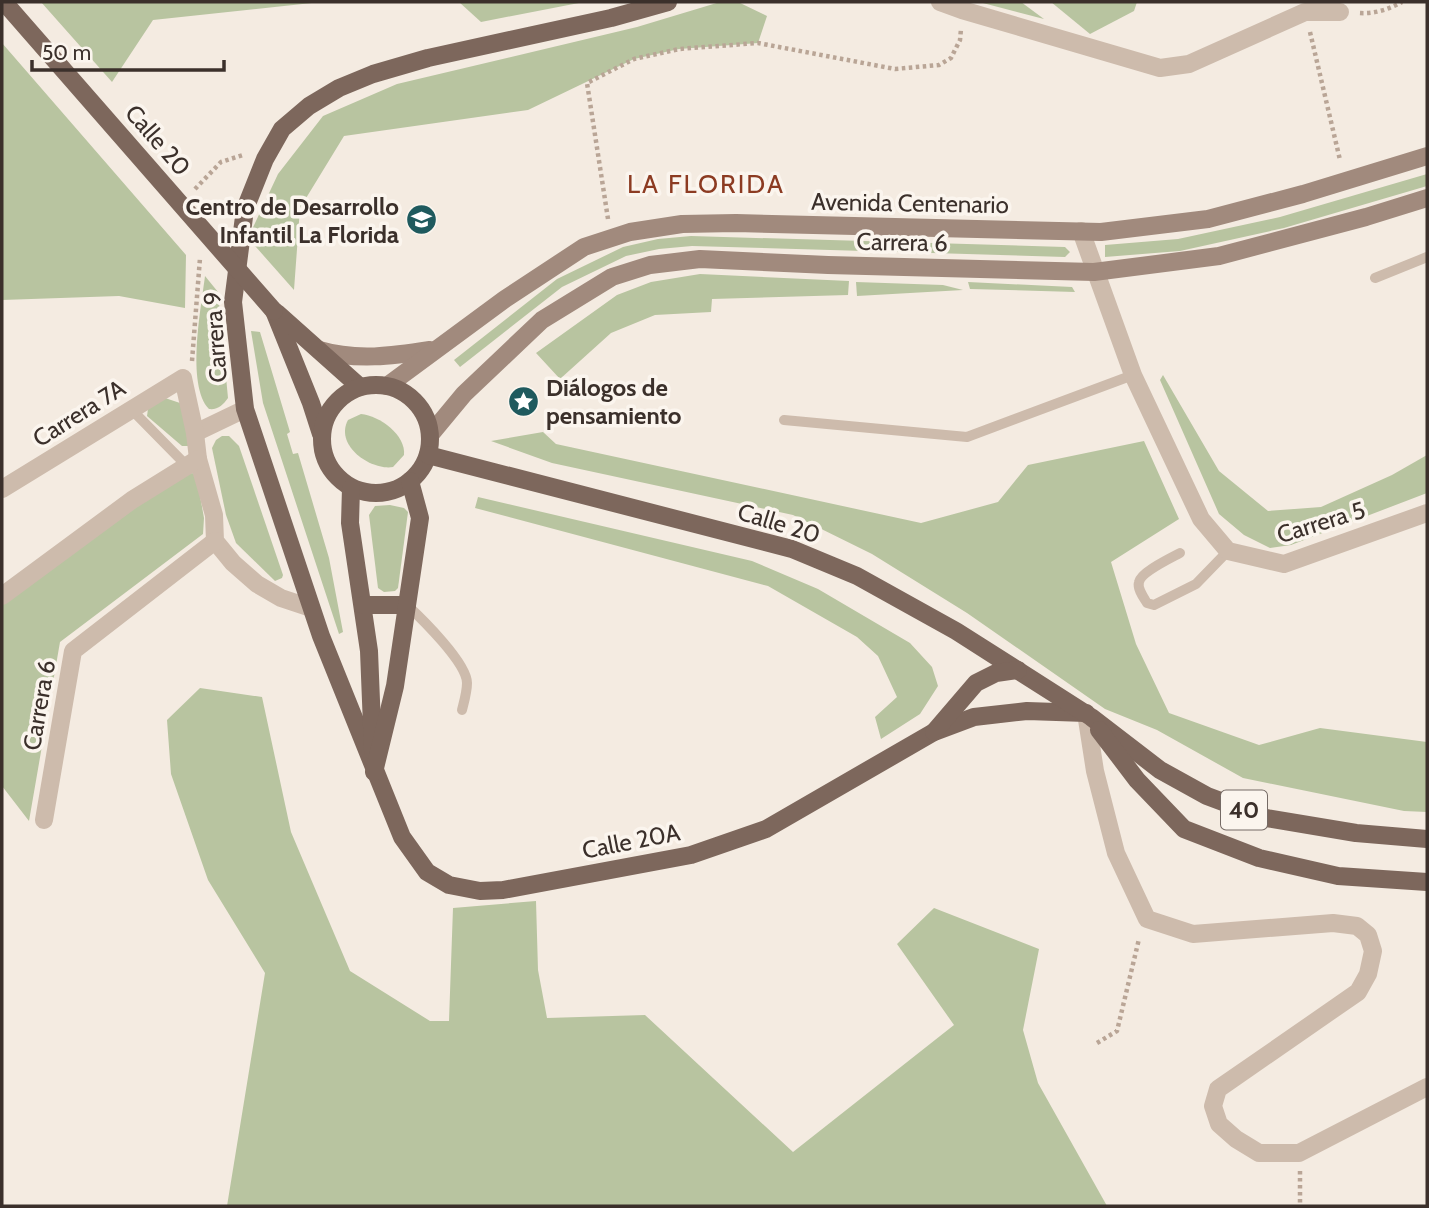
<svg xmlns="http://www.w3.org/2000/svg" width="1429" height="1208" font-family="Cabin,sans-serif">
<rect width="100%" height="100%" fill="#f4ebe1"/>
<!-- green -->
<g fill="#b8c4a0">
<polygon points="41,2 321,2 153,20 112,82"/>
<polygon points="459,2 584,2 481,22"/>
<polygon points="720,2 738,2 767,16 758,43 679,49 634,59 528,110 344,136 300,208 294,290 248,238 278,174 323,116 397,84 637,27"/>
<polygon points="979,2 1021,2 1044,19"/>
<polygon points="1051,2 1137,2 1134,11 1090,34"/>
<polygon points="2,43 186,255 185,308 119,296 2,300"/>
<polygon points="1427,174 1427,186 1284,228 1180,251 1105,257 1105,245 1178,239 1280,217"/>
<polygon points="691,236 1065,247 1070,252 1065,257 692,246 659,249 626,256 562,287 460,367 454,360 557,279 623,247 658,239"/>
<polygon points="700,274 849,281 848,295 712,299 711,312 655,315 611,333 560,379 536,353 617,295 651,282"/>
<path d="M205,276L218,292L228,398C223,405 218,410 209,409C186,385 201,308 205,276Z"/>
<polygon points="856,282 943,285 963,290 857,296"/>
<polygon points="968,282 1072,287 1075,292 970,289"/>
<polygon points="251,331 260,332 290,432 287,434 293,454 298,453 329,558 343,632 339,634 263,403"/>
<polygon points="1163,375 1219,471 1268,511 1321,507 1392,475 1427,455 1427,493 1291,545 1270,548 1244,535 1219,514 1160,380"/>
<polygon points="165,398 180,403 182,407 189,446 182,446 147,416 148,409"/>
<path d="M361,414C380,416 406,435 404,455L393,467C372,471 334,446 348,420Z"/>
<polygon points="543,432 556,444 921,523 998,502 1028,465 1144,441 1179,519 1111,562 1136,644 1169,713 1259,745 1320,728 1427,742 1427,812 1404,811 1243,778 1157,730 1105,709 967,613 872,554 793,515 552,463 491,441"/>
<polygon points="222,436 229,436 239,446 283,575 282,578 275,581 236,543 226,515 212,448 216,440"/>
<polygon points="196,473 204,518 203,534 60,642 29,821 2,786 2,596 173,474"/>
<polygon points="478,497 752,561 818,589 910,643 932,667 938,686 920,714 881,739 875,717 897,697 878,656 857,637 768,586 475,508"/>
<polygon points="390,505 404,508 408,512 398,588 395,591 384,592 378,588 369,515 375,506"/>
<polygon points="200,688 262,697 291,832 350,971 430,1021 449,1021 453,908 536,901 538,970 547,1018 645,1015 793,1152 954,1025 897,944 934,908 1039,949 1023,1030 1038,1083 1107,1206 227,1206 265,973 208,880 171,774 167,720"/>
</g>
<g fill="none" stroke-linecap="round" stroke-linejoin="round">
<!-- path -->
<g stroke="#b9a596" stroke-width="4.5" stroke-dasharray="3.5 3.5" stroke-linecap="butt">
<path d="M1360,13C1375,14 1389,9 1402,2"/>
<polyline points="1310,32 1340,160"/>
<polyline points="195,189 221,162 243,155"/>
<polyline points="608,219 587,83 634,59 679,49 758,43 895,69 939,65 951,58 960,40 961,29"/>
<polyline points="192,361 200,258"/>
<polyline points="1097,1043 1117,1031 1139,939"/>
<polyline points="1300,1171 1300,1206"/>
</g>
<!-- lane -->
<g stroke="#cdbbac" stroke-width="10">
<polyline points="1375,278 1427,257"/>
<polyline points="131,409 187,466"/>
<polyline points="784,420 967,437 1133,375"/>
<path d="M1180,553C1171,558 1141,572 1139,582C1137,589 1144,598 1147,603L1154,605L1196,584L1228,551"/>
<path d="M407,605C422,619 467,663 467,683C467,692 464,702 462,710"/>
</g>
<!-- street -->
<g stroke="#cdbbac" stroke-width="18">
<polyline points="940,2 962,10 1160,68 1189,64 1305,12 1340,12"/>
<polyline points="1081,231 1133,375 1201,519 1228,551 1284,564 1427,513"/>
<polyline points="195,433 245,409"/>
<polyline points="2,489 183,378 195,433 198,459 214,515 215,541 233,563 257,584 281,598 311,608"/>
<polyline points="2,596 132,500 198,459"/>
<polyline points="1086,713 1095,771 1116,853 1147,919 1193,934 1333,923 1357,926 1368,935 1373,951 1368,974 1358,992 1218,1089 1213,1106 1219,1124 1236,1139 1259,1153 1299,1153 1427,1087"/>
<polyline points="44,820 73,651 215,541"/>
</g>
<!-- secondary -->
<g stroke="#a18a7d" stroke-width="18">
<path d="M319,350C356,361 393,356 430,350"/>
<polyline points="387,386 505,299 584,247 630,232 682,224 736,223 1101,232 1208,219 1303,194 1427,156"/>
<polyline points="430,435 464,394 542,320 612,277 650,265 700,259 828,265 1094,272 1219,256 1366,217 1427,198"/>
</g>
<!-- primary -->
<g stroke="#7d675c" stroke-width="18">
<polyline points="668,2 611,18 428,58 373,74 339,88 309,106 282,129 265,159 245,209 233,302 245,409 321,636 402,837 427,872 449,885 480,891 503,890 691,855 766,829 934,732 974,717 1027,711 1086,713"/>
<polyline points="274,311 311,403 321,434"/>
<polyline points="277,313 360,387"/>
<circle cx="376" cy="439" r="54"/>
<polyline points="428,455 792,549 857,576 956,631 1091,717 1160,770 1207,796 1266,818 1356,833 1427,839"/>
<polyline points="351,488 350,523 369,651 373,751"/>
<polyline points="363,605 407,605"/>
<polyline points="1099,730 1137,780 1184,829 1259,858 1338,876 1427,882"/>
<polyline points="934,732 976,683 996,673 1018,670"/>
<polyline points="374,772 395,686 420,518 410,481"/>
</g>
<!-- primary-bridge -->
<polyline stroke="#7d675c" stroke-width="18" points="4,2 274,311"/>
</g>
<!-- icons -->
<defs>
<symbol id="school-disc" viewBox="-11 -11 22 22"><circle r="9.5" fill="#1f5a5e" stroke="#fbf5ee"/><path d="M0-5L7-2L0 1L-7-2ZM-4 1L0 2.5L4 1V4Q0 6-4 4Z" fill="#fff"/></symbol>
<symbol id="sight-disc" viewBox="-11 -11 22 22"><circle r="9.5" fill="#1f5a5e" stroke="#fbf5ee"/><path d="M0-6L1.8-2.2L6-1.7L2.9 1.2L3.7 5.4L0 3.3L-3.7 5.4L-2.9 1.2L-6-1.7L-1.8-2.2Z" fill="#fff"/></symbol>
</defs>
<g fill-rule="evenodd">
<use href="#school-disc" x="404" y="202" width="35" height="35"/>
<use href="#sight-disc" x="506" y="384" width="35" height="35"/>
</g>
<g text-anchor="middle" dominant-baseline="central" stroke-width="7" stroke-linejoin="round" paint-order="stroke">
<!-- shield labels -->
<rect fill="#fbf5ee" stroke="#756b66" stroke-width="2" x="1221" y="790.5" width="46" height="39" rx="5"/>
<g font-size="23" font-weight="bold" fill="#3b302b">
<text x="1244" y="810">40</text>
</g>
<!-- street labels -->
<g font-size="24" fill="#3b302b" stroke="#fbf5ee">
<text transform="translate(158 140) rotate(49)">Calle 20</text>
<text transform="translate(910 203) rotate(1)">Avenida Centenario</text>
<text transform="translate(902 242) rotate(1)">Carrera 6</text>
<text transform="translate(215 337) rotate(-94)">Carrera 9</text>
<text transform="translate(79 413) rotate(-32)">Carrera 7A</text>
<text transform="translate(1321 522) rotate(-17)">Carrera 5</text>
<text transform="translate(779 523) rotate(17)">Calle 20</text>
<text transform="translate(39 705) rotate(-80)">Carrera 6</text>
<text transform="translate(631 841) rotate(-11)">Calle 20A</text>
</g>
<!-- poi labels -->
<g font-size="24" font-weight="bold" fill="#3b302b" stroke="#fbf5ee" text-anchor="end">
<text x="399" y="206">Centro de Desarrollo<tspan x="399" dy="28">Infantil La Florida</tspan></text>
<text x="546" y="387" text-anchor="start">Diálogos de<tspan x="546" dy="28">pensamiento</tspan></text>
</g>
<!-- neighbourhood labels -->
<g font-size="26" letter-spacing="2" fill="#8c3b22" stroke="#fbf5ee">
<text x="706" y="184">LA FLORIDA</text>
</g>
</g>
<!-- border -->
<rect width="1429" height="1208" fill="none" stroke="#3b302b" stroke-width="7"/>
<!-- scale -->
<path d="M32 60v10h192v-10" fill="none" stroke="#3b302b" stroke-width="3.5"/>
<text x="42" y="60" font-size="21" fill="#3b302b" stroke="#fbf5ee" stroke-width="5" paint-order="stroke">50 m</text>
</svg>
